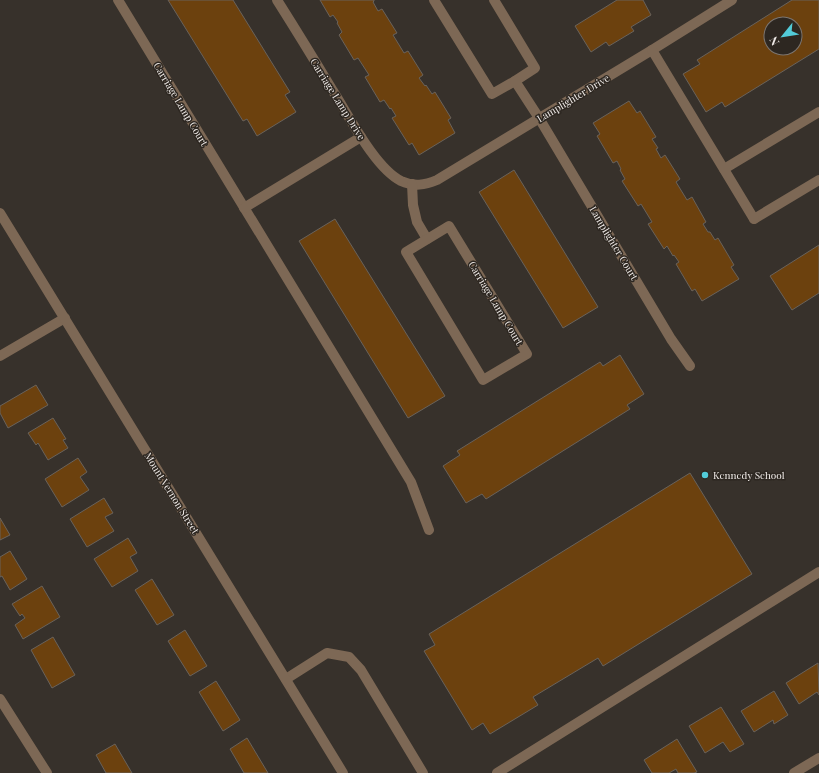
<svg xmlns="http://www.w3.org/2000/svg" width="819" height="773" font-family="'Playfair Display',serif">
<rect width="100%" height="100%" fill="#37312b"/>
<!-- building -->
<g fill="#6c410e" stroke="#69625b" fill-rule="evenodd">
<polygon points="168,0 233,0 290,92 285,95 296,112 257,136 247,119 243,121"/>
<polygon points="320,0 374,0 374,1 373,2 378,11 382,9 397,33 393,35 404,53 408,51 423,75 419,78 425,86 426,85 432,94 435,92 451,118 448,120 455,133 419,155 412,143 409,145 392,118 396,116 391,108 390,109 384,100 380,102 365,77 369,75 358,58 354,60 339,35 342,32 337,23 338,22 333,15 330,17"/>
<polygon points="617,0 643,0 651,15 631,27 634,31 609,46 606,42 591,52 575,26"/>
<path d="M792,0H819V49L725,107L722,102L706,112L683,74L700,64L697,60ZM771,24H795V48H771Z"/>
<polygon points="629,101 637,113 640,111 656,137 652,139 658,148 656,149 661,158 665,155 680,179 676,182 687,200 692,197 706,222 703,224 708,232 710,232 715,240 718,238 734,265 731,267 739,279 702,301 695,289 692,291 676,264 679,262 674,255 673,256 667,246 664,249 648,224 652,222 641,204 638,206 622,181 625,179 620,170 621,169 617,161 613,163 597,136 600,134 593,123"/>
<polygon points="514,170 598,307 563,328 479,192"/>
<polygon points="335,219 445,396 408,418 299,241"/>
<polygon points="819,245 819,293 792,310 770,276"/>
<polygon points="620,355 644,394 627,405 630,409 486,499 482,494 466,503 443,466 460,455 457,451 600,362 603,366"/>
<polygon points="36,385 48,405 8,428 0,413 0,406"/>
<polygon points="53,418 66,439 63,440 68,448 48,460 38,443 36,445 28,433"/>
<polygon points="78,458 87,472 80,477 89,490 62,507 45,479"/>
<polygon points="690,473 752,574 603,666 598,658 533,697 538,705 490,734 483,723 472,730 424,651 435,645 429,634"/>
<polygon points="104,498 113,513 105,517 114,531 87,547 70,519"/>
<polygon points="0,518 10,535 0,540"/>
<polygon points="128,538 137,553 130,557 138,571 112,587 94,559"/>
<polygon points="10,551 27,579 10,590 2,576 0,577 0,557"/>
<polygon points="152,579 174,615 157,625 135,590"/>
<polygon points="42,586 60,617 23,639 15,625 25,618 22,614 20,616 12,604"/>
<polygon points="185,630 207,666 190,676 168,641"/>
<polygon points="53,637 75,675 52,688 31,650"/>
<polygon points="818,663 819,695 817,692 799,704 786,683"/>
<polygon points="216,681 240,720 223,731 199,692"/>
<polygon points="774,691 788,715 774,724 773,720 754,732 741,711"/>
<polygon points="721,707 744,744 730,752 723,742 705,753 689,726"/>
<polygon points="247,738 268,773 244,773 230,749"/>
<polygon points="677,739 697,772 694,773 678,773 676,769 669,773 652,773 644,760"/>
<polygon points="115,744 132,773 106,773 96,755"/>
</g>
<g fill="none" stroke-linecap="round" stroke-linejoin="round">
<!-- service -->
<g stroke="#7d6855" stroke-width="10">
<polyline points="434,0 492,94 515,81 535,68 494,0"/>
<polyline points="515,81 539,118"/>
<polyline points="724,169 819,112"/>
<polyline points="754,219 819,180"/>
<polyline points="286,679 327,653 349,657 361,670 423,773"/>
<polyline points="497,773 819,572"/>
</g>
<!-- minor -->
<g stroke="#7d6855" stroke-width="10">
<polyline points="118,0 411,482 429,530"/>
<path d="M277,0C296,30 315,61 333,91C349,116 375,168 401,181C414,187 425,185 437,180L652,50L732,0"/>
<polyline points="652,50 754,219"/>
<polyline points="539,118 671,339 690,366"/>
<polyline points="412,184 413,205 417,222 427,239"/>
<polyline points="244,208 361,137"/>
<polygon points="449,226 527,354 483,380 406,252"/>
<polyline points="0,356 65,318"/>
<polyline points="0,699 47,773"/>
<polyline points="794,773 819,758"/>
</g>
<!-- tertiary -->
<polyline stroke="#7d6855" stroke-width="10" points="0,213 343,773"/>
</g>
<!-- markers -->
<circle fill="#52cbd8" stroke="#2d2721" stroke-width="1.5" cx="705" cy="475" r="4"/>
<g text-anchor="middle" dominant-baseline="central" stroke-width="3" stroke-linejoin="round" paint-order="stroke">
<!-- street labels -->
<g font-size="10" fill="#f0ebe8" stroke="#2d2721">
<text transform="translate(573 98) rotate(-31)">Lamplighter Drive</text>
<text transform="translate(338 99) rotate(58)">Carriage Lamp Drive</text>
<text transform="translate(181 104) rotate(59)">Carriage Lamp Court</text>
<text transform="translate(614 243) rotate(59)">Lamplighter Court</text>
<text transform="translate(496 303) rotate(59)">Carriage Lamp Court</text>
<text transform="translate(172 493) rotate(58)">Mount Vernon Street</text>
</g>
<!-- poi labels -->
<g font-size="10" fill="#f0ebe8" stroke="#2d2721" text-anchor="start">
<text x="713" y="475">Kennedy School</text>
</g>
</g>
<!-- north arrow -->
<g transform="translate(783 36) rotate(240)"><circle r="19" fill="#2d2721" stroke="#7b7571"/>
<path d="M0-3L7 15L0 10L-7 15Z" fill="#52cbd8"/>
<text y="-6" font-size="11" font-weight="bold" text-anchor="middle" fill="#f0ebe8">N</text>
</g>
</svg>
